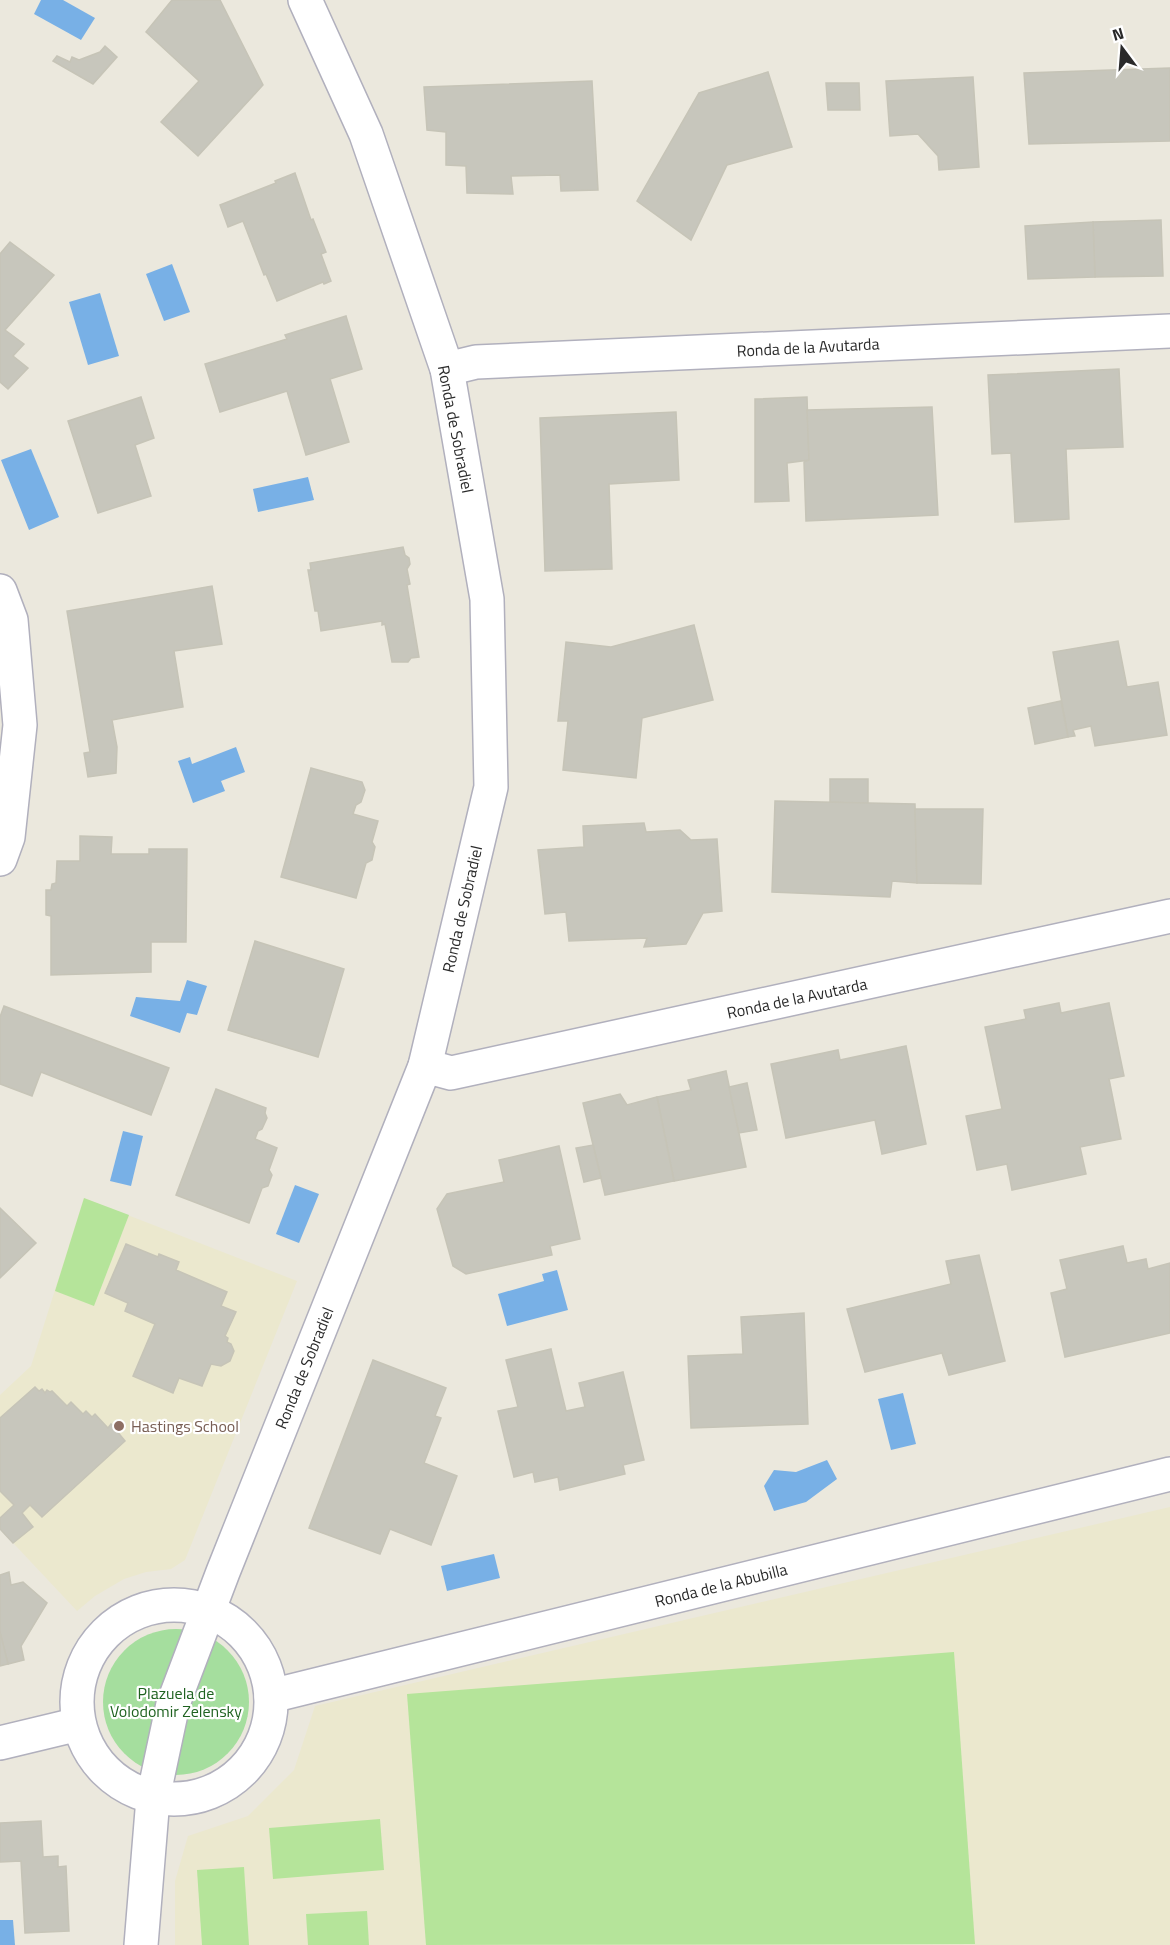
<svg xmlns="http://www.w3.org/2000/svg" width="1170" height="1945" font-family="'Titillium Web',sans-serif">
<rect width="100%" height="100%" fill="#ebe8dd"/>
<!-- education -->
<g fill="#ebe8ce">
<polygon points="84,1198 297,1281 185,1560 171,1569 146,1572 124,1579 95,1596 77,1611 0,1529 0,1395 31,1366"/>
<polygon points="1170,1507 1170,1945 175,1945 175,1881 188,1836 248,1816 294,1770 315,1706"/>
</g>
<!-- green -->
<circle fill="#a5de9e" cx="176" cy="1702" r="73"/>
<!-- pitch -->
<g fill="#b5e49a">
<polygon points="84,1198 129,1215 94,1306 55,1291"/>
<polygon points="954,1652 975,1944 426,1945 407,1694"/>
<polygon points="380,1819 384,1870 273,1879 269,1828"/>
<polygon points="244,1867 249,1945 202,1945 197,1870"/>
<polygon points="367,1911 369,1945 308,1945 306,1914"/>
</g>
<!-- water -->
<g fill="#78b0e6">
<polygon points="41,0 63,0 95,18 81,40 34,14"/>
<polygon points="172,264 190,312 164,321 146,274"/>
<polygon points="100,293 119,356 88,365 69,302"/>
<polygon points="31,449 59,517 29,530 1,460"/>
<polygon points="308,477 314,500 258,512 253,489"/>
<polygon points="236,747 245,772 221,781 225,791 193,803 178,761 190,757 192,764"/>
<polygon points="187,980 207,986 197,1015 187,1013 180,1033 130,1016 136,997 180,1001"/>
<polygon points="123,1131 143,1136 131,1186 110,1181"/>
<polygon points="295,1185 319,1194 299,1243 276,1234"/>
<polygon points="557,1270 568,1310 507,1326 498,1294 544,1281 542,1274"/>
<polygon points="903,1393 916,1444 891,1450 878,1399"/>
<polygon points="827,1460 837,1479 806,1502 774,1511 764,1486 774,1470 796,1472"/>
<polygon points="494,1554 500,1578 447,1591 441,1566"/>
<polygon points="0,1920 13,1920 15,1945 0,1945"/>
</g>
<!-- building -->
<g fill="#c7c6bc" stroke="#c6c4b7" stroke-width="1.5">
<polygon points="172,0 220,0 263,85 198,156 161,122 199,81 146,32"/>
<polygon points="105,46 117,57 93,84 53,61 57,56 70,62 72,57 79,60 100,52"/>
<polygon points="1170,68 1170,141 1029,144 1024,73"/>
<polygon points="768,72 792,147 727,165 691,240 637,201 699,93"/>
<polygon points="973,77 979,167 939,170 938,156 918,134 890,136 886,81"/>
<polygon points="592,81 598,190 561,191 560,175 511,176 513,194 467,193 466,166 446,165 446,132 427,130 424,87"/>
<polygon points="826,83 859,83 860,110 828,110"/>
<polygon points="295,173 311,220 313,219 326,252 321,254 331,281 324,284 323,282 277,301 266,274 264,275 243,221 228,227 220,205 276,183 275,181"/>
<polygon points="1161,220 1163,276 1095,277 1093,222"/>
<polygon points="1093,222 1095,277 1028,279 1025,226"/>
<polygon points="10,242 54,275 5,330 24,344 13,356 28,368 8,389 0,382 0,254"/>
<polygon points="346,316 362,369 330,379 349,442 306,455 287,391 220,412 205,364 287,339 285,335"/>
<polygon points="1119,369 1123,447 1066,449 1069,519 1015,522 1011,453 992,454 988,375"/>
<polygon points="141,397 154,438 135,445 151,496 98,513 68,421"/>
<polygon points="807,397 809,460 787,463 789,501 755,502 755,399"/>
<polygon points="932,407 938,515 806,521 804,462 809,460 807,410"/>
<polygon points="676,412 679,480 609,484 612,569 545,571 540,418"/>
<polygon points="403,547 405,555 409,558 410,564 407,569 410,584 407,585 419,657 411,658 408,662 392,662 385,624 382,625 382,621 321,631 318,611 315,611 308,570 311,570 310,563"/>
<polygon points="212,586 222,644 174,651 183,707 112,720 117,747 116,773 88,777 84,753 90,752 67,611"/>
<polygon points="694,625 713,700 642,718 636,778 563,770 568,721 558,721 566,642 611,647"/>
<polygon points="1118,641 1127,687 1158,682 1167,735 1095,746 1091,726 1073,730 1075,736 1068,737 1053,652"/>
<polygon points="1061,701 1068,737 1035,744 1028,708"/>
<polygon points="311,768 362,782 365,790 361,802 356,805 353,814 378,821 372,842 375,847 372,860 366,863 356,898 281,877"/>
<polygon points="830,779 868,779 868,804 830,802"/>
<polygon points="775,801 915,804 917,883 892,881 890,897 772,892"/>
<polygon points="915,809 983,809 981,884 917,883"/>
<polygon points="644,823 646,832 680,830 691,840 717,839 722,911 703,913 686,944 644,947 647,938 569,941 566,912 545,914 538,850 584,847 583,826"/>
<polygon points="80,836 112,837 111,854 149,854 149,849 187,849 186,942 151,942 151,972 51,975 51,916 46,915 46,890 51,890 52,884 56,883 57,861 80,861"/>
<polygon points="255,941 344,969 318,1057 228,1030"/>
<polygon points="1059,1003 1061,1013 1109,1003 1124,1076 1109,1079 1121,1139 1080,1147 1086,1174 1012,1190 1007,1164 977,1170 966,1116 1002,1109 985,1027 1026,1019 1024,1010"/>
<polygon points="4,1006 169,1068 151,1115 41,1072 32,1096 0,1084 0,1017"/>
<polygon points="906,1046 926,1144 882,1154 875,1120 786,1138 771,1064 838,1050 840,1060"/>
<polygon points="726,1071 746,1167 674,1181 657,1097 691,1090 688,1080"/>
<polygon points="747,1083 757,1130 739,1133 729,1087"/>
<polygon points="216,1089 266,1108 265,1113 267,1118 262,1129 258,1131 255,1139 277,1148 269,1170 272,1175 268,1186 262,1188 249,1223 176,1195"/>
<polygon points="620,1094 627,1105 657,1097 674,1181 605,1195 583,1103"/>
<polygon points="593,1145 601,1178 584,1182 576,1148"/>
<polygon points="559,1146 580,1239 550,1246 552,1255 466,1274 453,1266 437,1209 447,1194 504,1182 499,1160"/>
<polygon points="0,1208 36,1243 0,1278"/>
<polygon points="126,1244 158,1257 159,1254 179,1262 176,1270 227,1292 221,1306 236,1312 225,1336 228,1338 227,1342 231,1344 234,1351 230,1361 221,1366 211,1364 202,1386 179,1378 173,1393 133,1376 155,1324 125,1311 128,1303 105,1293"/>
<polygon points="1123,1246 1127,1263 1146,1259 1148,1269 1170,1263 1170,1333 1065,1357 1051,1293 1067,1289 1060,1260"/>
<polygon points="979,1255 1005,1361 949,1375 942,1353 865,1372 847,1309 951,1284 946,1261"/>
<polygon points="804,1313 808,1424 691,1428 688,1356 743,1354 741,1317"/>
<polygon points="551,1349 566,1411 585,1407 579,1383 623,1372 644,1460 623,1465 625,1474 560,1490 558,1477 535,1482 533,1472 514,1477 498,1411 518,1407 506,1360"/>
<polygon points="373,1360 446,1388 435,1416 441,1418 424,1463 457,1476 431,1545 390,1529 380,1554 309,1528"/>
<polygon points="35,1387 39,1391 42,1389 45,1393 47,1390 50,1392 52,1391 67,1406 71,1402 83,1414 86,1411 92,1417 95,1414 108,1428 111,1424 125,1441 42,1517 30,1505 22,1513 33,1527 13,1543 0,1529 0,1518 14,1505 0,1491 0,1418"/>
<polygon points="9,1572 11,1585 23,1582 47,1603 21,1646 24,1660 8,1664 0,1632 0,1575"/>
<polygon points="0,1632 8,1664 0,1666"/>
<polygon points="41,1821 43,1857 58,1856 58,1867 66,1866 69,1931 25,1933 21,1861 0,1862 0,1823"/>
</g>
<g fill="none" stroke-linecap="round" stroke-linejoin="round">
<defs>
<g id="minor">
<polyline points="447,369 476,362 1170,331"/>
<polyline points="0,591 11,620 20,725 8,837 0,859"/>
<polyline points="425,1066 451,1073 1170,916"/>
<circle cx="174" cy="1702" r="97"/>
<polyline points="271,1696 1170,1474"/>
<polyline points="0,1743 79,1724"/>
<polyline points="141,1945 153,1798 173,1704 223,1572 425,1066 491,787 487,599 447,369 366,134 305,0"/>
</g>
</defs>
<!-- minor casing -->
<use href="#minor" stroke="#b1b0bd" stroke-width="36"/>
<!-- minor -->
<use href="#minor" stroke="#fff" stroke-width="33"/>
</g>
<!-- markers -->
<circle fill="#8d6e63" stroke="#fff" stroke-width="2" cx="119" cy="1426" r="6"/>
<g text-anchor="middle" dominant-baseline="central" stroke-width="4.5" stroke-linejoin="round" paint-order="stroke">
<!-- street labels -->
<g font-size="16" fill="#2a2a2a" stroke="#fff">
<text transform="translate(808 347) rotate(-3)">Ronda de la Avutarda</text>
<text transform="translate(456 429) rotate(79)">Ronda de Sobradiel</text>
<text transform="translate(462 909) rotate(-77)">Ronda de Sobradiel</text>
<text transform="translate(797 998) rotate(-12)">Ronda de la Avutarda</text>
<text transform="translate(304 1368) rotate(-68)">Ronda de Sobradiel</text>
<text transform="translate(721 1585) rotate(-14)">Ronda de la Abubilla</text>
</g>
<!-- education labels -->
<g font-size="16" fill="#785e54" stroke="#fff" text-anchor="start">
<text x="131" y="1426">Hastings School</text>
</g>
<!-- park labels -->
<g font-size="16" fill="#1f6220" stroke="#fff">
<text x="176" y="1693">Plazuela de<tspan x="176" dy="18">Volodomir Zelensky</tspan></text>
</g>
</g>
<!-- north arrow -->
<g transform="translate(1122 48) rotate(344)" stroke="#ffffff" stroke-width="4.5" paint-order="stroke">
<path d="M0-4.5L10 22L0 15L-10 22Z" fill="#2a2a2a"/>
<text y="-9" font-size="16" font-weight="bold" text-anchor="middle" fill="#2a2a2a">N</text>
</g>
</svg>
